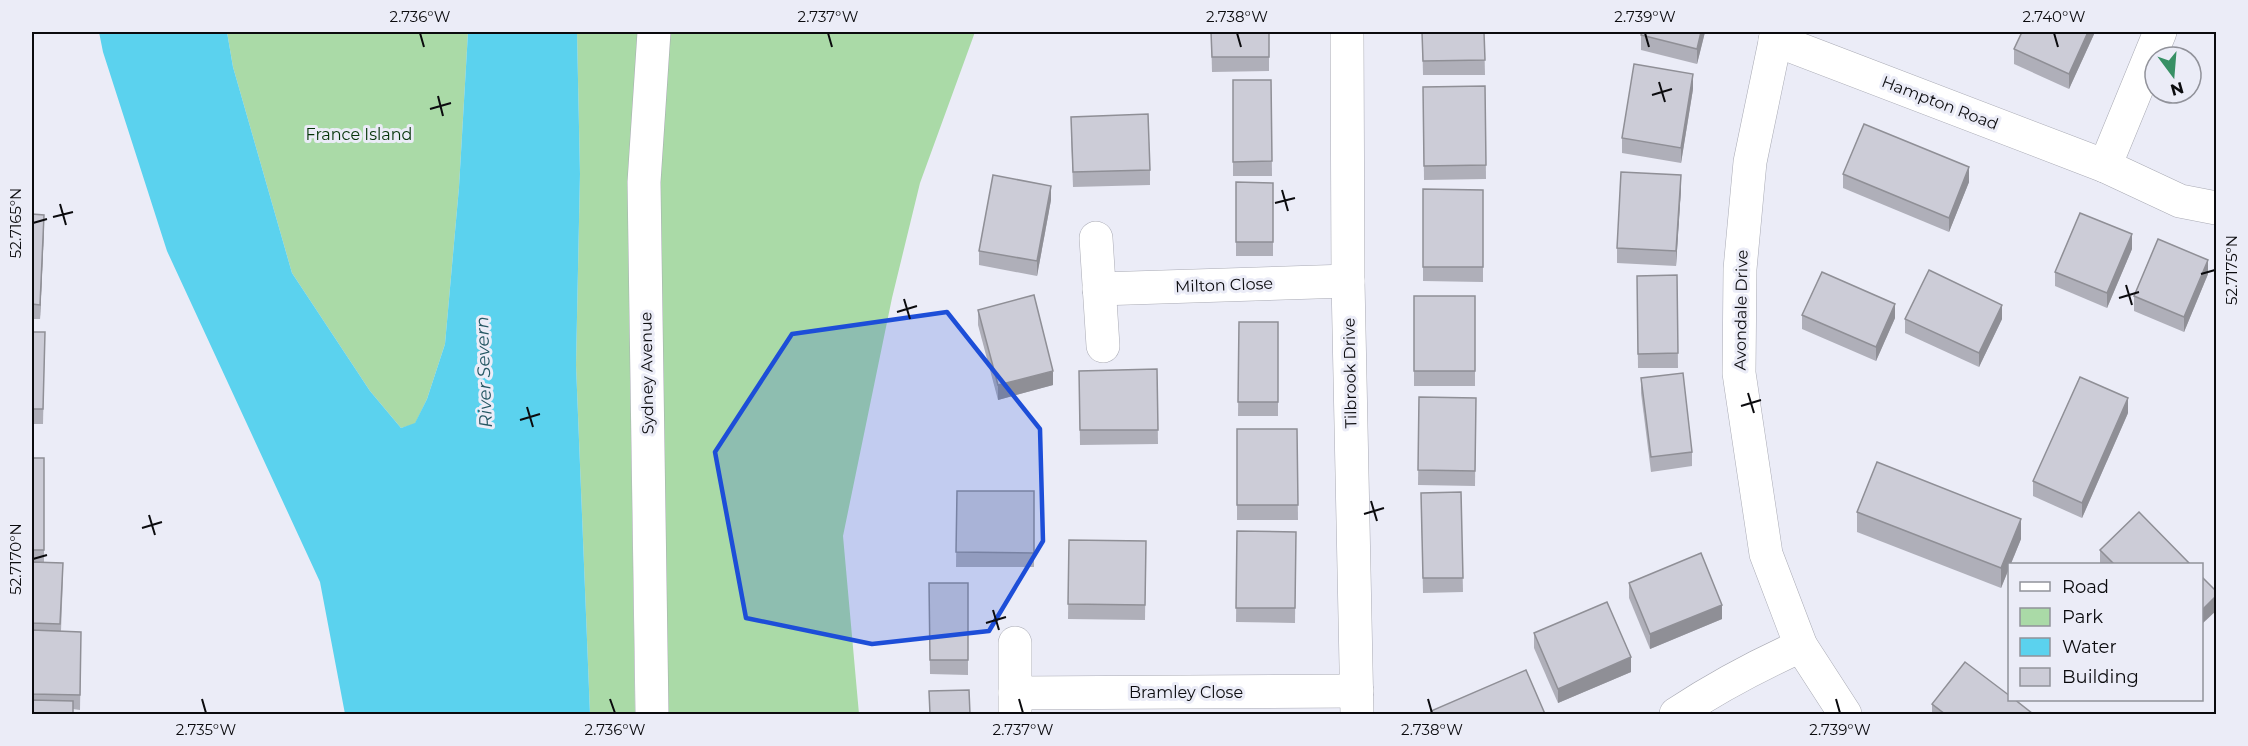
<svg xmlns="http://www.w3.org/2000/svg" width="2248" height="746" font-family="Montserrat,sans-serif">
<rect width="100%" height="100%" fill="#ebecf7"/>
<!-- green -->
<g fill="#aadaa7">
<polygon points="227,32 468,32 459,187 445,344 427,399 415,424 401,428 370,391 292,273 233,67"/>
<polygon points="577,32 639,32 629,273 635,714 590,714 576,365 580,174"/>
<polygon points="662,32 975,32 920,183 892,298 843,536 859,714 668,714 662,430 650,182"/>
</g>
<!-- water -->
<polygon fill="#5bd2ee" points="99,32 227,32 233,67 292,273 370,391 401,428 415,423 427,399 445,344 459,187 468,32 577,32 580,174 576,365 590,714 345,714 320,582 167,251 103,52"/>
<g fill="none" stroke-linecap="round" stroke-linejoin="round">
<defs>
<g id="street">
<polyline points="1347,32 1348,281 1357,714"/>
<polyline points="1777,32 1750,162 1740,269 1739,373 1766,554 1801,646 1845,714"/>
<polyline points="2160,32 2105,166 2180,201 2216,208"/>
<polyline points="1775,40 2105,166"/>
<polyline points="1096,238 1103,346"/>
<polyline points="1099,289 1348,281"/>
<polyline points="1015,643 1015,714"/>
<polyline points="1015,693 1357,691"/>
<polyline points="652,714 644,182 654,32"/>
<path d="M1676,714C1717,687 1756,666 1801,646"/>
</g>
</defs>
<!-- street casing -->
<use href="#street" stroke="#a9aab4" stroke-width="34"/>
<!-- street -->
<use href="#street" stroke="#fff" stroke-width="33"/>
</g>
<!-- wall -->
<g fill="#afafb9">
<polygon points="1211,32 1269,57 1269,71 1212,72"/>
<polygon points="1422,32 1484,32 1485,75 1423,75"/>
<polygon points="1705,32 1697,64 1641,50 1641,35"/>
<polygon points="2022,32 2095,32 2069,89 2014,64 2014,49"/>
<polygon points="1233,80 1271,80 1272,176 1233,176"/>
<polygon points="1485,86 1486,179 1424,180 1423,87"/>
<polygon points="1693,89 1681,163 1622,153 1622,138"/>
<polygon points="2217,102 2217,122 2215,121 2215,106"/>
<polygon points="1071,131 1150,170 1150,185 1073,187"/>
<polygon points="1843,174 1969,182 1949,232 1843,188"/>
<polygon points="1236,182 1273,183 1273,256 1236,256"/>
<polygon points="1423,189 1483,190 1483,282 1423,281"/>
<polygon points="1681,189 1676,266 1617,263 1617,248"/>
<polygon points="1051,200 1037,276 979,265 979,251"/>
<polygon points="32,214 44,229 40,319 32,319"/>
<polygon points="2132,249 2107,308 2055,286 2055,272"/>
<polygon points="2208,274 2184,332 2134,311 2134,296"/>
<polygon points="1677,275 1678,368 1638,368 1637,276"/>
<rect x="1414" y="296" width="61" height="90"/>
<polygon points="978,310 1053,385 998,400 978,325"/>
<polygon points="1802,315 1895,318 1876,361 1802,329"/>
<polygon points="1905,319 2002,319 1979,367 1905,333"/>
<polygon points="1239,322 1278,322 1278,416 1238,416"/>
<polygon points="32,332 45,332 43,424 32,424"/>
<polygon points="1157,369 1158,444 1080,445 1079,371"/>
<polygon points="1641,378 1692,452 1692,466 1651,472 1641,393"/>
<polygon points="1419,397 1476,398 1475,486 1418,485"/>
<polygon points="2128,413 2082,518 2033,496 2033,481"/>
<polygon points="1237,429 1297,429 1298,520 1237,520"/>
<polygon points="32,458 44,458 44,563 63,578 61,631 81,646 80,710 73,709 32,714"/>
<polygon points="957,491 1034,491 1034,567 956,567"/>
<polygon points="1461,492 1463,592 1423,593 1421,493"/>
<polygon points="1857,512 2021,539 2001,588 1857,532"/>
<polygon points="1237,531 1296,532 1295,623 1236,622"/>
<polygon points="1069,540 1146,541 1145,620 1068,619"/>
<polygon points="2100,550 2190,564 2100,564"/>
<polygon points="929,583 968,583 968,675 930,674"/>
<polygon points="1629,583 1722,619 1650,649 1629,598"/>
<polygon points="1534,633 1631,672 1558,703 1534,648"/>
<polygon points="1932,704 2033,714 1932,714"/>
</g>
<!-- shaded-wall -->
<g fill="#8f8f96">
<polygon points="1701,32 1705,32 1697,64 1697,49"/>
<polygon points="2088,32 2095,32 2069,89 2069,74"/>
<polygon points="1693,74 1693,89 1681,163 1681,148"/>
<polygon points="1969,167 1969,182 1949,232 1949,218"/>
<polygon points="1681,175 1681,189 1676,266 1676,251"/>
<polygon points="1051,186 1051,200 1037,276 1037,261"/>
<polygon points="44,215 44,229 40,319 40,305"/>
<polygon points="2132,234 2132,249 2107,308 2107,293"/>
<polygon points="2208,260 2208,274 2184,332 2184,317"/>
<polygon points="1895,304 1895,318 1876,361 1876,347"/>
<polygon points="2002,305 2002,319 1979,367 1979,353"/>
<polygon points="1053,371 1053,385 998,400 998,385"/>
<polygon points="2128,398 2128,413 2082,518 2082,503"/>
<polygon points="2021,519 2021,539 2001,588 2001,568"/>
<polygon points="2217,595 2217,610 2202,624 2202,610"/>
<polygon points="1722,605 1722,619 1650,649 1650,634"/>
<polygon points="1631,657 1631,672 1558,703 1558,689"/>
</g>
<!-- building -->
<g fill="#ccccd7" stroke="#8f8f96" stroke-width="1.5">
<polygon points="1211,32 1269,32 1269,57 1212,57"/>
<polygon points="1422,32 1484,32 1485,60 1423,61"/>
<polygon points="1642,32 1701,32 1697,49 1641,35"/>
<polygon points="2022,32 2088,32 2069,74 2014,49"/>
<polygon points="1634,64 1693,74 1681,148 1622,138"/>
<polygon points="1233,80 1271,80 1272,161 1233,162"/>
<polygon points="1485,86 1486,165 1424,166 1423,87"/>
<polygon points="1148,114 1150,170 1073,172 1071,117"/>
<polygon points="1864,124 1969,167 1949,218 1843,174"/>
<polygon points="1621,172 1681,175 1676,251 1617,248"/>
<polygon points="993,175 1051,186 1037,261 979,251"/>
<polygon points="1236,182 1273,183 1273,242 1236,242"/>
<polygon points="1423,189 1483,190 1483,267 1423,267"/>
<polygon points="2080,213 2132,234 2107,293 2055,272"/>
<polygon points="32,214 44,215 40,305 32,304"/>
<polygon points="2158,239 2208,260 2184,317 2134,296"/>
<polygon points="1929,270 2002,305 1979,353 1905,319"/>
<polygon points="1822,272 1895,304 1876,347 1802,315"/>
<polygon points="1677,275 1678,353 1638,354 1637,276"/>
<polygon points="1034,295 1053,371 998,385 978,310"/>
<rect x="1414" y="296" width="61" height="75"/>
<polygon points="1239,322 1278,322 1278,402 1238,402"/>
<polygon points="32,332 45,332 43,409 32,409"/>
<polygon points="1157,369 1158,430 1080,430 1079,371"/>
<polygon points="1683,373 1692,452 1651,457 1641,378"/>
<polygon points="2080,377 2128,398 2082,503 2033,481"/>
<polygon points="1419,397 1476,398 1475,471 1418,470"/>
<polygon points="1237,429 1297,429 1298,505 1237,505"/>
<rect x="32" y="458" width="12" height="92"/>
<polygon points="1877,462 2021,519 2001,568 1857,512"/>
<polygon points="957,491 1034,491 1034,553 956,552"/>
<polygon points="1461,492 1463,578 1423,578 1421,493"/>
<polygon points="2139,512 2190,564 2114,564 2100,550"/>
<polygon points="1237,531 1296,532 1295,608 1236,608"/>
<polygon points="1069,540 1146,541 1145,605 1068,604"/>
<polygon points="1701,553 1722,605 1650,634 1629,583"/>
<polygon points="32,562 63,563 60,624 32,623"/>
<polygon points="2202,577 2217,592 2217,595 2202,610"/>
<polygon points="929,583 968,583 968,660 930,660"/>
<polygon points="1607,602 1631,657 1558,689 1534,633"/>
<polygon points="32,630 81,632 80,695 32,694"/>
<polygon points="1965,662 2010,696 2010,699 2014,699 2033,714 1945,714 1932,704"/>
<polygon points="1526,670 1545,714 1433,714 1431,711"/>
<polygon points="969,690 970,714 930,714 929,691"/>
<polygon points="32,700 73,701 73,714 32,714"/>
</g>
<!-- marked area -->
<path fill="#1d4ed8" fill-opacity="0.2" stroke="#1d4ed8" stroke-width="4.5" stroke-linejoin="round" d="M947,312L1040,429L1043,541L989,631L872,644L746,618L715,452L792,334Z"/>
<!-- ticks -->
<path fill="none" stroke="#0b0b0e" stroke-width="2" d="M420,33L424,47M828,33L832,47M1237,33L1241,47M1645,33L1649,47M2054,33L2058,47M1659,82L1665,102M1652,95L1672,89M438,96L443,116M430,109L451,103M1282,190L1288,211M1275,203L1295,198M60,204L66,225M53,217L73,212M33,223L47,219M2201,274L2215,270M2126,285L2132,305M2119,298L2139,292M904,299L910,319M897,312L917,306M1748,393L1754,413M1741,406L1761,400M527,407L533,427M520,420L540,414M1371,501L1377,521M1364,514L1384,508M149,515L155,535M142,528L162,522M33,559L47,555M993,610L999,630M986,623L1006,617M202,699L206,713M610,699L615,713M1019,699L1023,713M1428,699L1432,713M1836,699L1840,713"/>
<g text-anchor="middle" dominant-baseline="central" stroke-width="6" stroke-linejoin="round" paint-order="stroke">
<!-- street labels -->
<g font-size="16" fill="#0b0b0e" stroke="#ebecf7">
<text transform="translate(1940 103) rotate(21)">Hampton Road</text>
<text transform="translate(1224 285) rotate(-2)">Milton Close</text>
<text transform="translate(1741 310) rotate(-89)">Avondale Drive</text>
<text transform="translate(647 373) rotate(-91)">Sydney Avenue</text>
<text transform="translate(1350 373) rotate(-91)">Tilbrook Drive</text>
<text x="1186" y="692">Bramley Close</text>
</g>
<!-- park labels -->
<g font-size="16" fill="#053408" stroke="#ebecf7">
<text x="359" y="134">France Island</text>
</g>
<!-- water labels -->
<g font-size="18" font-style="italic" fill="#255763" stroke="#ebecf7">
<text transform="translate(484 372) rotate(-92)">River Severn</text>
</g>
</g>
<!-- border -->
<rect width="2248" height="746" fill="none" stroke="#ebecf7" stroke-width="66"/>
<!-- legend -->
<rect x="2008" y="563" width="195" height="138" fill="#ebecf7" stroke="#91929a" stroke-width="1.5"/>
<rect x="2020" y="582" width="30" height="9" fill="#ffffff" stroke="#91929a" stroke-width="1.5"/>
<text x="2062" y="593" font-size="18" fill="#0b0b0e">Road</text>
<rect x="2020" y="608" width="30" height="18" fill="#aadaa7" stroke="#91929a" stroke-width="1.5"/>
<text x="2062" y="623" font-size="18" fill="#0b0b0e">Park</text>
<rect x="2020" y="638" width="30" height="18" fill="#5bd2ee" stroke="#91929a" stroke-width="1.5"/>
<text x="2062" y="653" font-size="18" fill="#0b0b0e">Water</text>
<rect x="2020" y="668" width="30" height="18" fill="#ccccd7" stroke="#91929a" stroke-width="1.5"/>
<text x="2062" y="683" font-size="18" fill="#0b0b0e">Building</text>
<!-- north arrow -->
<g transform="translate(2173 75) rotate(164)"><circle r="28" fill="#ebecf7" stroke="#91929a" stroke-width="1.5"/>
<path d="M0-4.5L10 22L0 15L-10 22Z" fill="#389065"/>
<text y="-9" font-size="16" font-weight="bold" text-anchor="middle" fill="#0b0b0e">N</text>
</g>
<rect x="33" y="33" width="2182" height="680" fill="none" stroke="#0b0b0e" stroke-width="2"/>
<g font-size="15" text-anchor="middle" fill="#0b0b0e">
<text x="420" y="22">2.736°W</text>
<text x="828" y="22">2.737°W</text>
<text x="1237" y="22">2.738°W</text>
<text x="1645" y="22">2.739°W</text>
<text x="2054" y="22">2.740°W</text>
<text transform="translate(16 223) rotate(-90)" y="5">52.7165°N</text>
<text transform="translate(2232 270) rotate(-90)" y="5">52.7175°N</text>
<text transform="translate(16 559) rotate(-90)" y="5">52.7170°N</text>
<text x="206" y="735">2.735°W</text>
<text x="615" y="735">2.736°W</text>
<text x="1023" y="735">2.737°W</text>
<text x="1432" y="735">2.738°W</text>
<text x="1840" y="735">2.739°W</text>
</g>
</svg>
